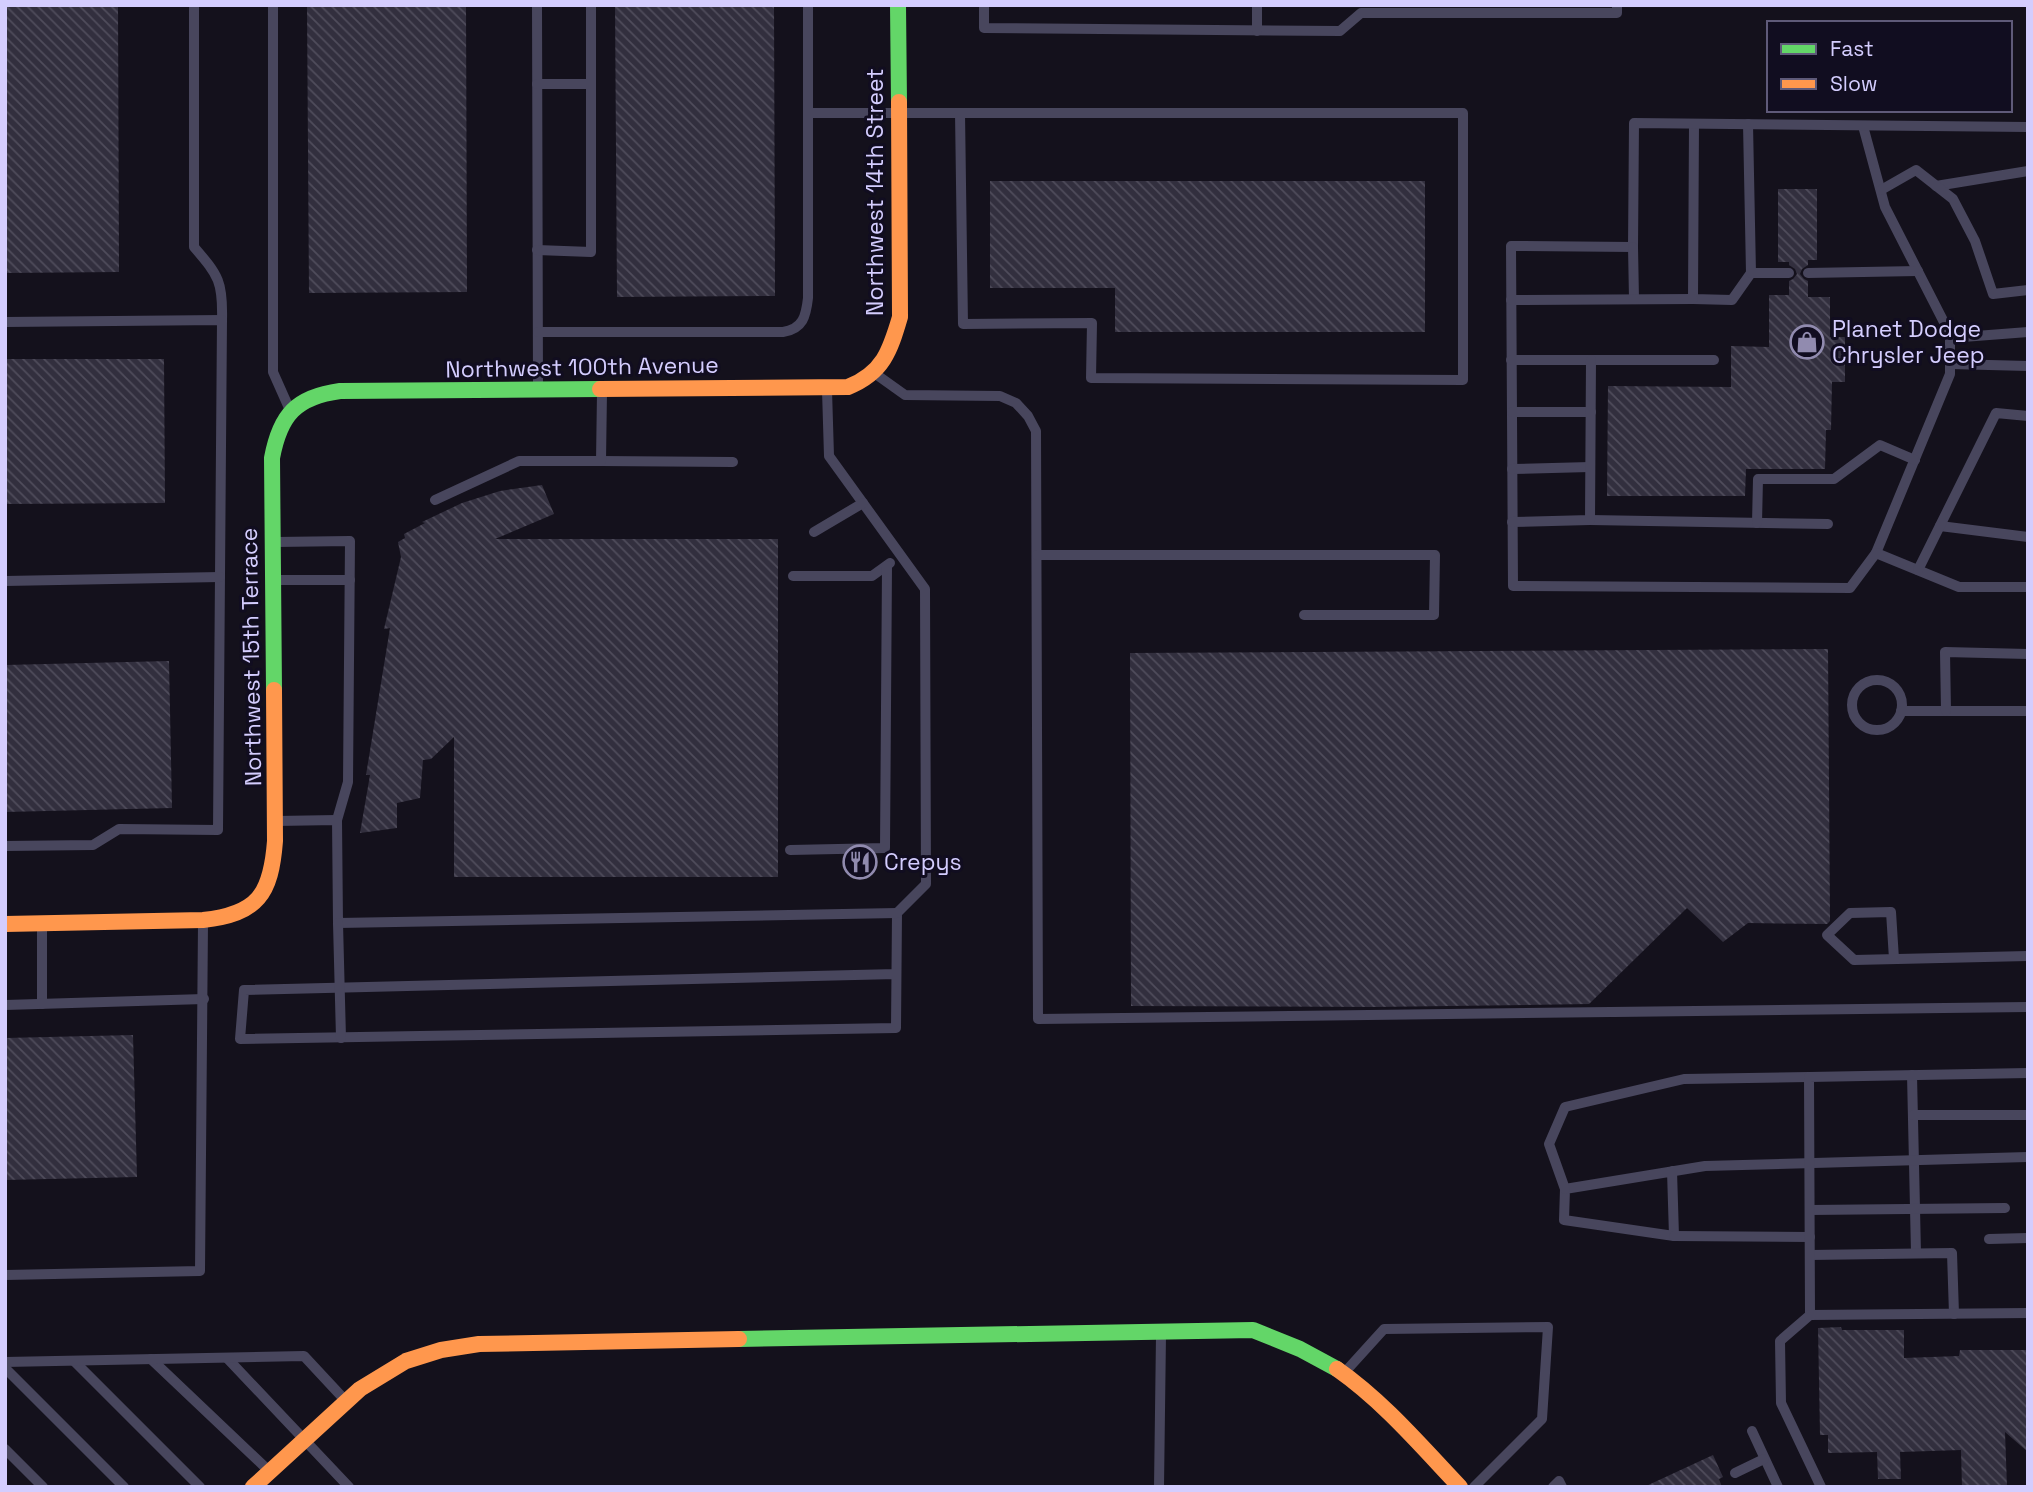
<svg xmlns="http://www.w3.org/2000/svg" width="2033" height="1492" font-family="'Space Grotesk',sans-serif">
<defs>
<pattern id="building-back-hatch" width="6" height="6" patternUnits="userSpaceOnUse" patternTransform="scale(1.75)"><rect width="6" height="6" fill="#322f3e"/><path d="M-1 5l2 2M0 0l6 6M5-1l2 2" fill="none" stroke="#4f4c5b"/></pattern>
</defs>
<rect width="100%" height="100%" fill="#14111c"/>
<!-- building -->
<g fill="url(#building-back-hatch)">
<polygon points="5,5 118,5 119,272 5,273"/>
<polygon points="307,5 466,5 467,292 309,293"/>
<polygon points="615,5 774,5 775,296 617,297"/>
<polygon points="990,181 1425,181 1425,332 1115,332 1115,288 990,288"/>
<polygon points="1778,189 1817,189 1817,260 1808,260 1808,265 1802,269 1800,274 1804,279 1808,281 1808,297 1830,297 1830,337 1845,337 1845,382 1832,382 1831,430 1826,430 1825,469 1746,469 1745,496 1607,496 1608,386 1731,387 1731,346 1769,347 1769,295 1789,295 1789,281 1793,279 1797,274 1795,269 1789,265 1789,262 1778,262"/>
<polygon points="5,359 164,359 165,503 5,504"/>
<polygon points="542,485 554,514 495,539 778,539 778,877 454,877 454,737 431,759 423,760 420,798 397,803 397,828 360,833 370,775 366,775 390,628 384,629 401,557 398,542 405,538 404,534 425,523 422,522 462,503 500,491"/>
<polygon points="1828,649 1830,921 1827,924 1748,923 1723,942 1687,908 1589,1004 1374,1007 1131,1006 1130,653"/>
<polygon points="169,661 172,808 5,812 5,665"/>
<polygon points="133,1035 137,1177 5,1180 5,1038"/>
<polygon points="1841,1327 1842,1330 1904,1330 1904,1358 1959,1356 1960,1350 2028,1350 2028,1452 2005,1432 2007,1487 1962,1487 1961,1450 1900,1452 1901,1479 1878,1479 1877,1452 1828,1453 1828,1435 1820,1435 1818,1328"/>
<polygon points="1713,1455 1723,1477 1719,1479 1722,1487 1644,1487"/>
</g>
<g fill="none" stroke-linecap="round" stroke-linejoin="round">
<!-- lane -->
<g stroke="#48465d" stroke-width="10">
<path d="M194,5V247C219,276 223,282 222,320"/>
<polyline points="273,5 273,372 289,408"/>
<polyline points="537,5 538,387"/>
<polyline points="984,5 984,28 1340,31 1361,13 1617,13 1617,5"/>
<polyline points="1257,31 1257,5"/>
<polyline points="537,84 591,84"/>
<polyline points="808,113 1463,113 1463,380 1091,378 1092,323 963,324 960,113"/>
<polyline points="1694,124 1693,299 1732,300 1751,273"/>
<polyline points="1748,124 1751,273 1789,273"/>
<polyline points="1863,126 1885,207 1950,334 1950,374 1876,553"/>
<polyline points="2028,127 1634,123 1633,247 1511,246 1513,586 1850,588 1876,553 1959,587 2028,587"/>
<polyline points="1936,186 2028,171"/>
<polyline points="1881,190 1916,170 1953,199 1975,241 1993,294 2028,290"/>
<polyline points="1633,247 1634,299"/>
<polyline points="537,250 591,252 591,5"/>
<polyline points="1808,273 1918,271"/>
<polyline points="1511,300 1693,299"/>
<polyline points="5,322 222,320 218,830 119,829 93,845 5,846"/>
<path d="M538,332H783C803,329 806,316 808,298V5"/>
<polyline points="1950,338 2028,332"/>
<polyline points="1511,360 1714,360"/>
<polyline points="1950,364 2028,366"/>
<polyline points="877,375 905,395 1000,396 1016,403 1028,416 1036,431 1038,1019 2028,1007"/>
<polyline points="827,390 829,456 925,589 926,884 897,913 896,1028 240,1039 244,990 896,974"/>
<polyline points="1512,412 1591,412"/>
<polyline points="601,461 733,462"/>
<polyline points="1512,469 1590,467"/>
<polyline points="435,500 519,461 601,461 602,392"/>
<polyline points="1590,520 1828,524"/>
<polyline points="1512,522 1590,520 1591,360"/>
<polyline points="1757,523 1758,479 1834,479 1880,445 1915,460"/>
<polyline points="1940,526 2028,537"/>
<polyline points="814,532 863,503"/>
<polyline points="276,542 350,541 348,782 337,820"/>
<polyline points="1037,555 1435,555 1434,615 1304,615"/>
<polyline points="1918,570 1996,413 2028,416"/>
<polyline points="793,576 872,576 890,563"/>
<polyline points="276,580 350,580"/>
<polyline points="5,581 220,577"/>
<circle cx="1877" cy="705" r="25"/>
<polyline points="1901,711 2028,711"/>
<polyline points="1946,711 1945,652 2028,654"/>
<polyline points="276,821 337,820 338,923 897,913"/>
<polyline points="790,850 885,848 887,566"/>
<polyline points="338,923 341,1038"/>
<polyline points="42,926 42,1004"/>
<polyline points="1894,959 1891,912 1850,913 1827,935 1854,960 2028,956"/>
<polyline points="5,1005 204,999"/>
<polyline points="1912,1075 1916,1253"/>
<polyline points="1913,1115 2028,1115"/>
<polyline points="1672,1171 1674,1236 1564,1220 1565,1189 1705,1166 2028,1157"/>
<polyline points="1565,1189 1549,1144 1565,1107 1684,1079 1809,1077"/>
<polyline points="1810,1210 2005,1208"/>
<polyline points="1674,1236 1810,1237"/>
<polyline points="1989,1239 2028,1238"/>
<polyline points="1810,1255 1952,1253 1954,1314"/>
<polyline points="5,1275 200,1271 203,923"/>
<polyline points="1810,1315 1809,1077 2028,1073"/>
<polyline points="227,1358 349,1487"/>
<polyline points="151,1359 268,1470"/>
<polyline points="74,1361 200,1487"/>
<polyline points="5,1362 304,1356 344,1399"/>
<polyline points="5,1368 124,1487"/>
<polyline points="1345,1372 1384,1329 1548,1327 1542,1419 1474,1487"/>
<polyline points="1752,1431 1778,1487"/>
<polyline points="5,1449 43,1487"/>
<polyline points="1735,1473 1764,1459"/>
<polyline points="1159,1487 1161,1335"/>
<polyline points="1553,1487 1559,1481 1562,1487"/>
<polyline points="1821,1487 1781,1403 1780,1341 1810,1315 2028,1313"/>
</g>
<!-- fast -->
<g stroke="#63d668" stroke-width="16">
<polyline points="898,5 899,102"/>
<path d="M274,690L272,458C280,415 296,397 340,391L600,389"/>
<polyline points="739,1339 1253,1330 1300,1349 1337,1369"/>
</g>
<!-- slow -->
<g stroke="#ff974d" stroke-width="16">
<path d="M600,389L848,387C883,373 890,351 900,317L899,102"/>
<path d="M5,924L203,920C258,914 271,894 275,841L274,690"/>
<path d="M1337,1369C1384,1402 1421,1446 1460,1487"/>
<polyline points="253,1487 360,1389 406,1361 441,1350 479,1344 739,1339"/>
</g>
</g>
<!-- icons -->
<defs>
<symbol id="shop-ring" viewBox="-11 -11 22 22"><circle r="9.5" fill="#110d20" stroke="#918baf" stroke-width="1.5"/><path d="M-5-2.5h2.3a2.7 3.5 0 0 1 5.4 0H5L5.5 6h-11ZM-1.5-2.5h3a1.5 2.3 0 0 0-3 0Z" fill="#918baf"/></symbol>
<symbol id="restaurant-ring" viewBox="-11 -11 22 22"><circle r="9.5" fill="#110d20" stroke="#918baf" stroke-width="1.5"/><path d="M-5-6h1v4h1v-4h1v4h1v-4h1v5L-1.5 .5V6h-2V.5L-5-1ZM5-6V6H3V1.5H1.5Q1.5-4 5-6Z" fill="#918baf"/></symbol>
</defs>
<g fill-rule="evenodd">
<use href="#shop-ring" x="1788" y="323" width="38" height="38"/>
<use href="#restaurant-ring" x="841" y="843" width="38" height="38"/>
</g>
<g text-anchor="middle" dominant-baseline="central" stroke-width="6" stroke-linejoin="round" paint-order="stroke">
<!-- street labels -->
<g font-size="23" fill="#d4cdfe" stroke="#110d20">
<text transform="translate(875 192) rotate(-90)">Northwest 14th Street</text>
<text transform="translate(582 367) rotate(-1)">Northwest 100th Avenue</text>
<text transform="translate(251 657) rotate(-91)">Northwest 15th Terrace</text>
</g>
<!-- poi labels -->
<g font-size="23" fill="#d4cdfe" stroke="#110d20" text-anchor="start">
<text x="1832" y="329">Planet Dodge<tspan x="1832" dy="26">Chrysler Jeep</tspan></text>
<text x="884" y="862">Crepys</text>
</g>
</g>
<!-- border -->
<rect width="2033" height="1492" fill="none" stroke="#d4cdfe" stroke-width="14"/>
<!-- legend -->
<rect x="1767" y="21" width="245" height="91" fill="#110d20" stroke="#5f5a79" stroke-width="2"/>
<rect x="1781" y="44" width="35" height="10" fill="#63d668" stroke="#5f5a79" stroke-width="2"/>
<text x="1830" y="56" font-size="21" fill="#d4cdfe">Fast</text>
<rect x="1781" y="79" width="35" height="10" fill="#ff974d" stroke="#5f5a79" stroke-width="2"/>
<text x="1830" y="91" font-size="21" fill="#d4cdfe">Slow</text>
</svg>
